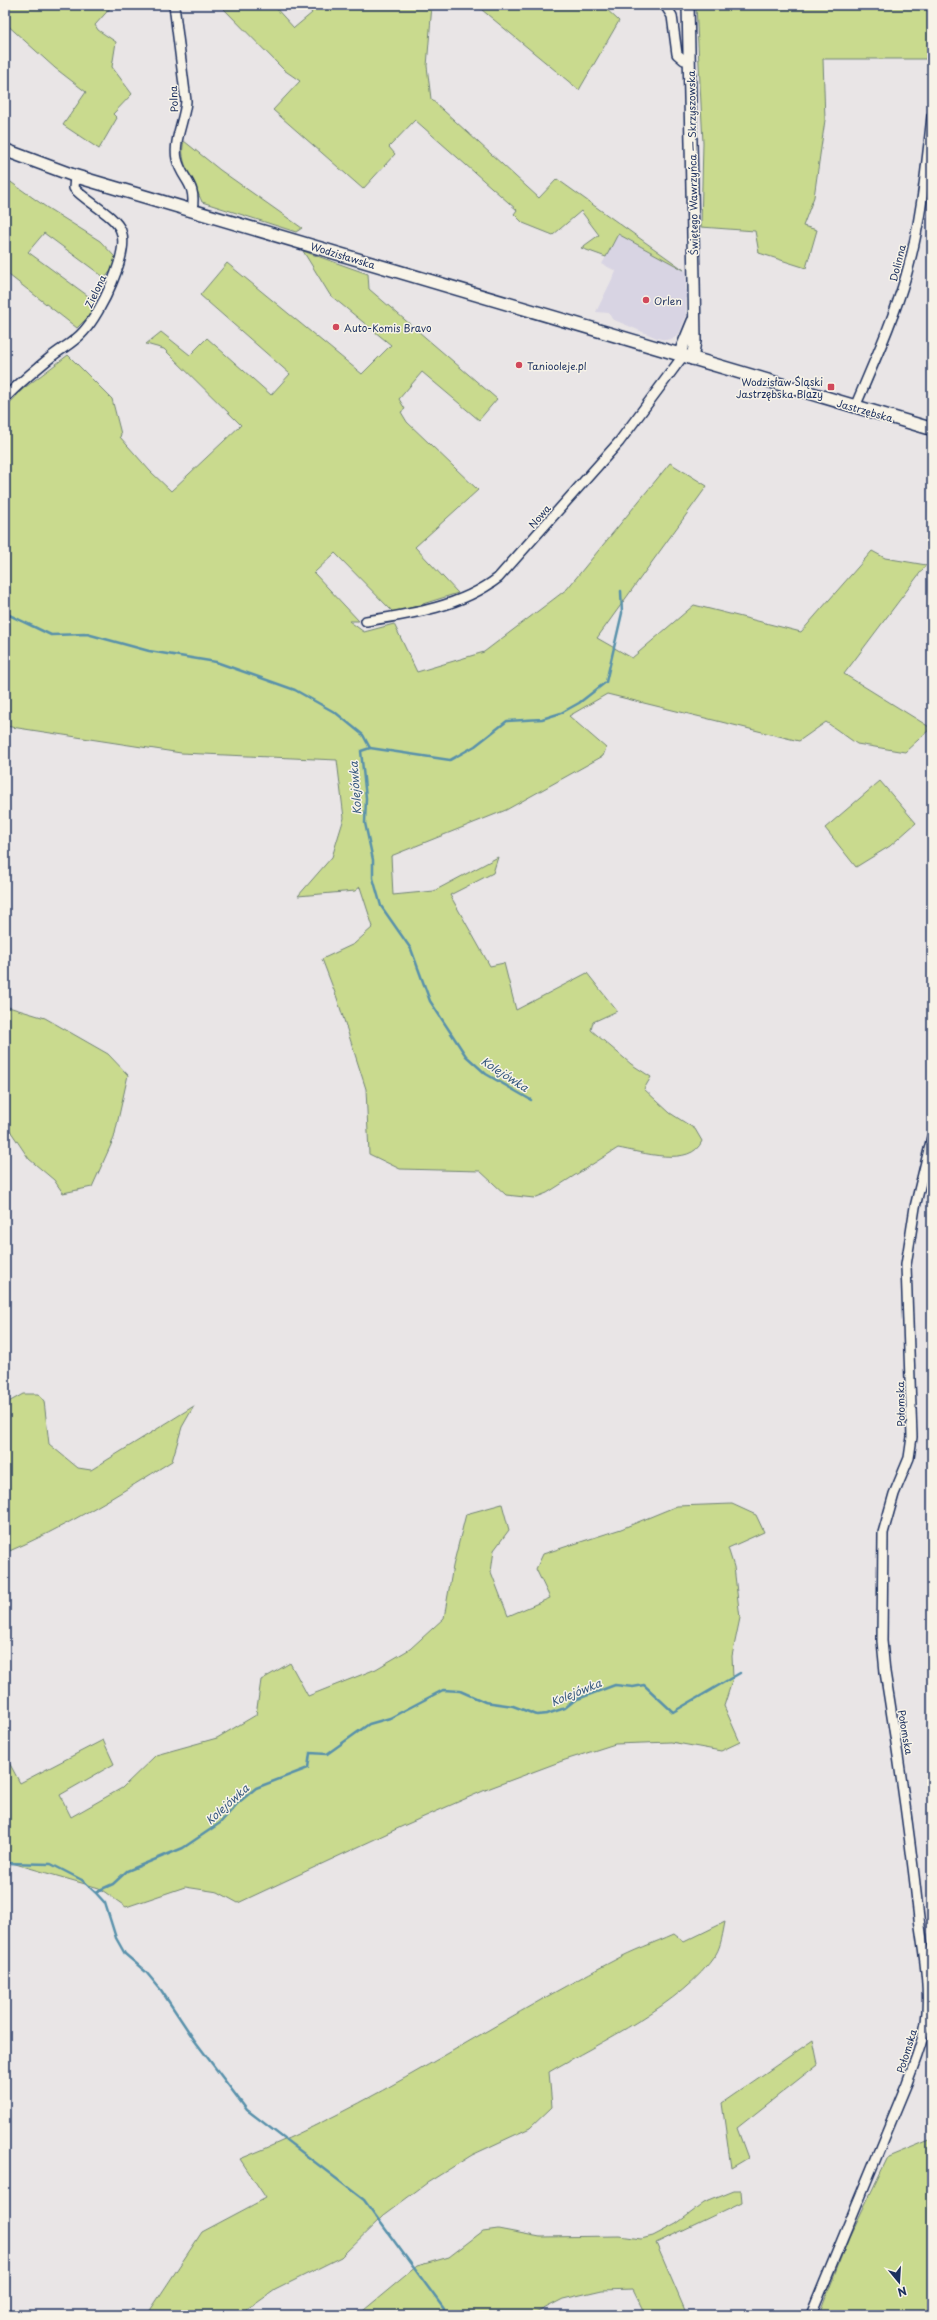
<svg xmlns="http://www.w3.org/2000/svg" width="937" height="2320" font-family="'Playpen Sans',sans-serif">
<rect width="100%" height="100%" fill="#e9e5e6"/>
<filter id="ink" filterUnits="userSpaceOnUse"><feTurbulence type="fractalNoise" baseFrequency=".025" numOctaves="2"/><feDisplacementMap in="SourceGraphic" scale="8" xChannelSelector="R" yChannelSelector="G"/><feConvolveMatrix kernelMatrix="1 2 1 2 8 2 1 2 1" color-interpolation-filters="sRGB"/></filter>
<g filter="url(#ink)">
<!-- built -->
<polygon fill="#d8d4e3" points="618,234 686,271 686,316 679,334 674,338 666,340 657,338 612,319 609,313 596,312 616,271 602,264"/>
<!-- green -->
<g fill="#c9da8e" stroke="#728476">
<polygon points="5,5 113,5 95,25 98,30 116,42 112,67 132,94 113,114 117,118 99,149 63,125 86,92 55,68 5,23"/>
<polygon points="220,5 273,5 294,28 312,13 305,5 432,5 427,66 431,99 539,198 557,179 684,270 618,234 606,257 581,248 599,235 581,211 553,235 523,223 514,214 517,210 415,120 389,147 395,154 363,189 273,110 300,81 284,70"/>
<polygon points="476,5 602,5 619,21 579,90"/>
<polygon points="696,5 932,5 932,56 927,59 823,59 825,120 814,197 803,226 817,230 806,268 759,253 755,231 701,227 703,143"/>
<path d="M184,141L220,170L302,228L296,232L202,202C194,182 178,162 184,141Z"/>
<polygon points="5,178 46,207 100,241 115,257 113,268 105,278 44,233 28,252 95,301 91,314 77,328 5,272"/>
<path d="M303,251L368,274L369,289L497,399L479,420L422,372L399,399L405,409L401,412L407,422L478,490L415,547L458,593L394,613L335,553L314,573L359,621H349L364,632L394,624L417,672L484,652L567,589L670,463L707,486L597,638L632,658L694,605L801,632L872,551L885,558L926,565L844,674L931,728L905,752L857,744L826,722L799,741L607,694L569,716L606,748L603,756L506,810L391,856L393,895L434,891L498,857L493,873L450,895L490,966L504,963L516,1010L587,973L617,1011L593,1022L591,1030L631,1064L651,1077L644,1089L670,1113L695,1129L702,1141C691,1168 641,1152 618,1148L547,1193L534,1198L506,1195L480,1171L400,1169L369,1154L366,1089L337,998L322,959L354,944L373,927L360,887L355,891L298,896L332,857L344,818L337,760L181,753L5,726V408L23,389L68,355L112,399L121,434L120,437L150,471L171,491L241,425L164,349L146,344L161,332L190,355L207,338L271,395L290,374L200,295L227,263L362,374L391,345L330,295Z"/>
<polygon points="880,781 916,823 890,846 856,867 825,828"/>
<polygon points="5,1006 45,1018 108,1054 128,1075 114,1138 92,1187 63,1193 54,1180 29,1159 5,1123"/>
<path d="M23,1394H38L44,1401L49,1444L78,1468L91,1470L194,1406L182,1427L172,1461C118,1495 64,1528 5,1553V1404Z"/>
<polygon points="502,1504 509,1530 494,1550 491,1572 508,1616 550,1598 536,1569 543,1554 621,1529 677,1506 732,1504 756,1515 764,1532 728,1548 734,1567 740,1618 732,1656 733,1678 724,1706 740,1742 721,1751 671,1742 615,1744 562,1761 490,1788 403,1826 238,1903 218,1892 185,1887 126,1907 99,1888 5,1861 5,1755 20,1783 103,1740 114,1764 60,1795 71,1817 122,1788 156,1755 217,1738 256,1715 261,1680 290,1663 308,1696 376,1669 410,1649 444,1618 453,1566 466,1514"/>
<path d="M725,1922C723,1932 721,1946 716,1954C683,2004 600,2042 549,2072L552,2107L530,2128L472,2155L427,2183L384,2215L341,2257L275,2290L240,2315H147L202,2232L266,2198L240,2159C371,2107 488,2025 613,1961C633,1950 654,1943 674,1934L684,1942Z"/>
<polygon points="813,2040 818,2064 737,2128 748,2158 731,2168 722,2103"/>
<polygon points="932,2139 932,2315 819,2315 849,2238 888,2157"/>
<polygon points="734,2191 741,2191 742,2202 656,2243 687,2315 646,2315 633,2289 602,2290 563,2299 532,2315 358,2315 417,2266 449,2257 483,2231 498,2229 540,2237 620,2236 641,2239 653,2236 676,2224 704,2203"/>
</g>
<g fill="none" stroke-linecap="round" stroke-linejoin="round">
<!-- stream -->
<g stroke="#5991ab" stroke-width="2.5">
<polyline points="5,613 51,635 87,634 149,651 216,662 295,690 336,713 363,735 370,748 361,751 366,798 365,823 373,860 373,878 381,906 411,949 430,1001 466,1056 486,1074 531,1100"/>
<polyline points="370,748 450,760 475,746 507,721 542,719 561,713 579,703 606,682 622,613 621,591"/>
<polyline points="5,1863 51,1864 82,1880 95,1892 105,1903 116,1938 125,1954 146,1972 161,1990 195,2041 247,2110 364,2200 444,2309"/>
<polyline points="95,1892 113,1884 127,1871 183,1848 220,1823 238,1803 256,1788 308,1768 310,1753 327,1754 369,1724 390,1718 443,1690 460,1691 485,1702 513,1706 537,1715 547,1714 565,1708 575,1700 615,1685 633,1687 644,1685 673,1712 740,1673"/>
</g>
<defs>
<g id="minor">
<path d="M174,5L186,101C185,119 173,141 177,159C182,181 197,182 192,210"/>
<polyline points="665,5 672,16 677,54 684,60 689,60"/>
<path d="M5,398C19,383 35,370 51,357C62,348 75,342 84,331C100,314 130,253 121,231C116,216 85,201 74,188L75,176"/>
<path d="M855,407C873,364 893,321 906,276C921,224 926,170 932,116"/>
<path d="M366,621C412,614 460,607 498,578L619,442L683,356"/>
<path d="M811,2315L907,2083C914,2063 923,2043 926,2022C931,1985 922,1946 918,1910C909,1829 898,1752 885,1672L882,1641L883,1533L894,1494L909,1458L912,1437L906,1265L915,1207L932,1137"/>
</g>
<g id="tertiary">
<polyline points="688,5 694,281 695,341 692,359"/>
<polyline points="679,355 693,321"/>
</g>
<polyline id="secondary" points="5,150 75,176 932,429"/>
</defs>
<!-- minor casing -->
<use href="#minor" stroke="#1b2f5e" stroke-width="12"/>
<!-- tertiary casing -->
<use href="#tertiary" stroke="#1b2f5e" stroke-width="14"/>
<!-- secondary casing -->
<use href="#secondary" stroke="#1b2f5e" stroke-width="15"/>
<!-- minor -->
<use href="#minor" stroke="#f7f3e8" stroke-width="9"/>
<!-- tertiary -->
<use href="#tertiary" stroke="#f7f3e8" stroke-width="11"/>
<!-- secondary -->
<use href="#secondary" stroke="#f7f3e8" stroke-width="12"/>
</g>
</g>
<!-- markers -->
<g fill="#d1495b" stroke="#f7f3e8" stroke-width="1.5">
<circle cx="646" cy="300" r="4"/>
<circle cx="336" cy="327" r="4"/>
<circle cx="519" cy="365" r="4"/>
<rect x="827" y="383" width="8" height="8" rx="2"/>
</g>
<g text-anchor="middle" dominant-baseline="central" stroke-width="3" stroke-linejoin="round" paint-order="stroke">
<!-- street labels -->
<g font-size="10" fill="#1b2f5e" stroke="#f7f3e8">
<text transform="translate(173 99) rotate(-93)">Polna</text>
<text transform="translate(692 163) rotate(-91)">Świętego Wawrzyńca — Skrzyszowska</text>
<text transform="translate(343 255) rotate(17)">Wodzisławska</text>
<text transform="translate(897 263) rotate(-76)">Dolinna</text>
<text transform="translate(95 291) rotate(-64)">Zielona</text>
<text transform="translate(865 410) rotate(16)">Jastrzębska</text>
<text transform="translate(539 516) rotate(-49)">Nowa</text>
<text transform="translate(900 1404) rotate(-91)">Połomska</text>
<text transform="translate(906 1732) rotate(80)">Połomska</text>
<text transform="translate(906 2051) rotate(-73)">Połomska</text>
</g>
<!-- poi labels -->
<g font-size="10" fill="#1b2f5e" stroke="#f7f3e8" text-anchor="start">
<text x="654" y="300">Orlen</text>
<text x="344" y="327">Auto-Komis Bravo</text>
<text x="527" y="365">Taniooleje.pl</text>
<text x="823" y="381" text-anchor="end">Wodzisław Śląski<tspan x="823" dy="12">Jastrzębska Blazy</tspan></text>
</g>
<!-- water labels -->
<g font-size="11" font-style="italic" fill="#35587e" stroke="#f7f3e8">
<text transform="translate(355 788) rotate(-94)">Kolejówka</text>
<text transform="translate(505 1074) rotate(33)">Kolejówka</text>
<text transform="translate(576 1692) rotate(-22)">Kolejówka</text>
<text transform="translate(227 1804) rotate(-42)">Kolejówka</text>
</g>
</g>
<!-- margin -->
<rect width="937" height="2320" fill="none" stroke="#f7f3e8" stroke-width="20"/>
<rect x="10" y="10" width="917" height="2300" fill="none" stroke="#1b2f5e" stroke-width="1.5" filter="url(#ink)"/>
<!-- north arrow -->
<g transform="translate(899 2282) rotate(162)" stroke="#f7f3e8" stroke-width="3" paint-order="stroke">
<path d="M0-3L7 15L0 10L-7 15Z" fill="#1b2f5e"/>
<text y="-6" font-size="11" font-weight="bold" text-anchor="middle" fill="#1b2f5e">N</text>
</g>
</svg>
